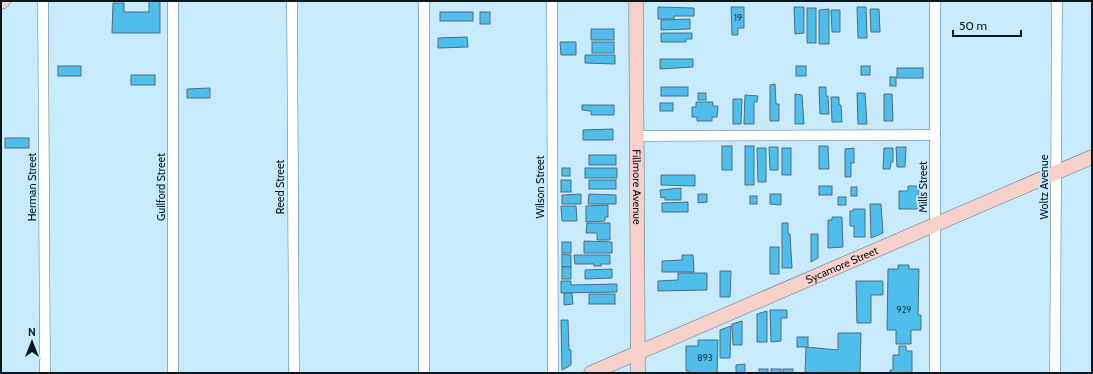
<svg xmlns="http://www.w3.org/2000/svg" width="1093" height="374" font-family="Cabin,sans-serif">
<rect width="100%" height="100%" fill="#c7ebfc"/>
<!-- building -->
<g fill="#50beec" stroke="#4e6e7d">
<polygon points="149,1 160,1 160,33 112,33 113,3 124,3 124,12 149,12"/>
<polygon points="658,7 694,8 694,16 674,16 674,19 658,19"/>
<polygon points="731,7 744,7 744,28 738,28 738,35 732,35"/>
<polygon points="794,7 804,7 804,33 795,34"/>
<polygon points="857,7 866,7 867,38 858,38"/>
<rect x="807" y="8" width="9" height="35"/>
<polygon points="829,9 829,44 819,44 819,10"/>
<polygon points="870,9 879,9 880,32 871,32"/>
<polygon points="831,10 840,10 840,32 832,32"/>
<rect x="440" y="12" width="33" height="9"/>
<rect x="480" y="12" width="10" height="12"/>
<polygon points="690,19 690,29 661,30 661,20"/>
<rect x="591" y="29" width="23" height="11"/>
<polygon points="661,33 692,33 692,39 686,39 686,42 661,42"/>
<polygon points="467,37 468,47 438,48 438,38"/>
<polygon points="560,42 576,42 576,55 561,55"/>
<rect x="592" y="42" width="22" height="11"/>
<polygon points="585,55 615,55 615,64 585,63"/>
<polygon points="660,59 693,59 693,67 660,69"/>
<rect x="58" y="66" width="23" height="10"/>
<rect x="796" y="66" width="10" height="10"/>
<rect x="861" y="66" width="9" height="9"/>
<rect x="897" y="68" width="26" height="10"/>
<rect x="131" y="75" width="24" height="10"/>
<rect x="890" y="77" width="6" height="9"/>
<polygon points="775,84 776,104 779,104 779,121 770,121 770,85"/>
<rect x="661" y="87" width="27" height="9"/>
<polygon points="819,87 826,87 826,96 828,96 829,114 820,114"/>
<polygon points="210,88 210,98 187,98 187,89"/>
<rect x="698" y="93" width="8" height="7"/>
<polygon points="857,93 865,93 867,124 858,124"/>
<polygon points="795,94 802,95 804,124 795,124"/>
<polygon points="884,94 892,94 893,121 884,121"/>
<polygon points="745,95 758,96 757,102 754,102 754,124 744,124"/>
<polygon points="831,97 839,97 839,105 841,105 842,122 832,122"/>
<polygon points="733,99 742,99 741,124 733,124"/>
<polygon points="696,102 713,102 713,106 718,106 717,117 712,117 712,121 697,121 697,117 692,117 692,107 696,107"/>
<rect x="660" y="103" width="13" height="8"/>
<polygon points="582,105 614,105 614,115 591,115 591,111 582,110"/>
<polygon points="613,129 613,140 583,140 583,130"/>
<rect x="5" y="138" width="24" height="10"/>
<rect x="722" y="146" width="10" height="24"/>
<rect x="745" y="146" width="9" height="39"/>
<polygon points="819,146 828,146 829,169 819,169"/>
<polygon points="769,147 778,147 778,170 770,170"/>
<polygon points="896,147 906,147 905,167 897,167"/>
<polygon points="757,148 766,148 766,182 758,182"/>
<rect x="782" y="148" width="9" height="27"/>
<polygon points="854,148 854,163 851,163 851,177 845,177 845,149"/>
<polygon points="884,148 893,148 893,162 891,162 890,169 883,169"/>
<rect x="589" y="155" width="27" height="10"/>
<rect x="562" y="168" width="8" height="8"/>
<rect x="585" y="168" width="32" height="10"/>
<polygon points="661,175 695,175 695,186 661,185"/>
<rect x="561" y="180" width="10" height="12"/>
<rect x="589" y="180" width="27" height="9"/>
<rect x="819" y="186" width="13" height="9"/>
<polygon points="908,186 919,186 919,209 899,209 899,191 908,191"/>
<rect x="851" y="187" width="6" height="9"/>
<polygon points="681,188 681,200 665,200 665,197 661,198 660,190"/>
<polygon points="581,194 581,204 562,204 562,195"/>
<polygon points="589,194 616,195 616,204 588,204"/>
<polygon points="698,194 707,194 707,202 698,203"/>
<polygon points="770,194 781,194 781,205 770,204"/>
<rect x="750" y="196" width="7" height="8"/>
<rect x="838" y="197" width="8" height="8"/>
<polygon points="688,202 688,212 662,212 662,203"/>
<polygon points="870,204 881,204 883,233 871,238"/>
<polygon points="608,205 608,217 605,217 605,221 586,222 586,206"/>
<polygon points="561,206 576,206 577,221 562,221"/>
<polygon points="853,209 865,209 865,237 854,237 854,226 850,226 850,211 853,211"/>
<polygon points="832,217 842,217 843,247 828,248 828,220 832,220"/>
<polygon points="587,223 610,223 610,240 597,240 597,233 586,233"/>
<polygon points="782,223 788,223 788,234 790,234 792,268 782,268"/>
<polygon points="811,234 818,234 818,258 811,262"/>
<polygon points="584,241 612,242 612,253 584,253"/>
<rect x="562" y="242" width="9" height="11"/>
<rect x="770" y="247" width="9" height="27"/>
<polygon points="562,254 571,255 571,267 562,267"/>
<polygon points="574,255 610,255 610,264 601,264 601,266 594,266 594,264 575,264"/>
<polygon points="682,255 693,255 694,272 662,272 662,261 682,260"/>
<polygon points="898,265 909,265 909,269 919,269 918,315 921,315 921,330 911,330 911,344 896,344 896,330 887,330 888,269 898,269"/>
<rect x="562" y="267" width="9" height="12"/>
<polygon points="612,269 612,278 585,279 585,270"/>
<polygon points="720,271 731,271 730,297 720,297"/>
<polygon points="678,273 707,273 707,290 658,291 658,281 678,280"/>
<polygon points="561,281 571,281 571,285 617,284 617,292 561,293"/>
<polygon points="856,281 883,281 883,295 871,295 871,323 857,323"/>
<polygon points="564,293 572,293 573,304 564,305"/>
<rect x="589" y="294" width="26" height="10"/>
<polygon points="770,310 787,310 787,318 781,318 781,341 771,342"/>
<polygon points="767,311 767,342 757,342 757,314"/>
<polygon points="561,320 568,320 569,350 571,350 571,365 562,370"/>
<polygon points="742,321 742,345 733,345 732,324"/>
<polygon points="731,326 730,358 720,358 720,330"/>
<polygon points="838,333 861,333 860,373 805,373 806,347 838,350"/>
<rect x="797" y="337" width="11" height="10"/>
<polygon points="698,340 718,340 717,373 689,373 689,371 686,371 686,346 698,346"/>
<polygon points="899,346 906,346 906,351 912,351 912,373 890,373 890,370 893,370 893,355 899,355"/>
<polygon points="745,364 745,373 736,373 736,365"/>
<rect x="759" y="369" width="9" height="4"/>
<rect x="771" y="369" width="10" height="4"/>
<rect x="783" y="369" width="10" height="4"/>
</g>
<g fill="none" stroke-linecap="round" stroke-linejoin="round">
<defs>
<g id="street">
<polyline points="43,1 45,373"/>
<polyline points="173,1 173,373"/>
<polyline points="292,1 294,373"/>
<polyline points="424,1 424,373"/>
<polyline points="552,1 553,373"/>
<polyline points="935,1 935,373"/>
<polyline points="637,136 935,135"/>
<polyline points="1055,373 1057,1"/>
</g>
<g id="secondary">
<path id="s1" d="M636,1L638,373"/>
<polyline points="1,2 3,1"/>
<path id="s2" d="M591,373L1092,157"/>
</g>
</defs>
<!-- street casing -->
<use href="#street" stroke="#577786" stroke-width="11"/>
<!-- secondary casing -->
<use href="#secondary" stroke="#577786" stroke-width="15"/>
<!-- street -->
<use href="#street" stroke="#fff" stroke-width="10"/>
<!-- secondary -->
<use href="#secondary" stroke="#f7d0c9" stroke-width="14"/>
</g>
<g text-anchor="middle" dominant-baseline="central" stroke-width="4" stroke-linejoin="round" paint-order="stroke">
<!-- number labels -->
<g font-size="9" fill="#1c4151">
<text x="738" y="17">19</text>
<text x="904" y="309">929</text>
<text x="705" y="357">893</text>
</g>
<!-- street labels -->
<g font-size="11" fill="#0a171d" stroke="#c7ebfc">
<text transform="translate(32 187) rotate(-90)">Herman Street</text>
<text transform="translate(161 187) rotate(-90)">Guilford Street</text>
<text transform="translate(280 187) rotate(-90)">Reed Street</text>
<text transform="translate(540 187) rotate(-90)">Wilson Street</text>
<text stroke="none"><textPath href="#s1" startOffset="186">Fillmore Avenue</textPath></text>
<text transform="translate(923 187) rotate(-90)">Mills Street</text>
<text transform="translate(1044 187) rotate(-90)">Woltz Avenue</text>
<text stroke="none"><textPath href="#s2" startOffset="273">Sycamore Street</textPath></text>
</g>
</g>
<!-- border -->
<rect width="1093" height="374" fill="none" stroke="#0a171d" stroke-width="4"/>
<!-- north arrow -->
<g transform="translate(32 342)" stroke="#c7ebfc" stroke-width="3" paint-order="stroke">
<path d="M0-3L7 15L0 10L-7 15Z" fill="#0a171d"/>
<text y="-6" font-size="11" font-weight="bold" text-anchor="middle" fill="#0a171d">N</text>
</g>
<!-- scale -->
<path d="M953 30v6h68v-6" fill="none" stroke="#0a171d" stroke-width="2"/>
<text x="959" y="30" font-size="12" fill="#0a171d" stroke="#c7ebfc" stroke-width="3" paint-order="stroke">50 m</text>
</svg>
